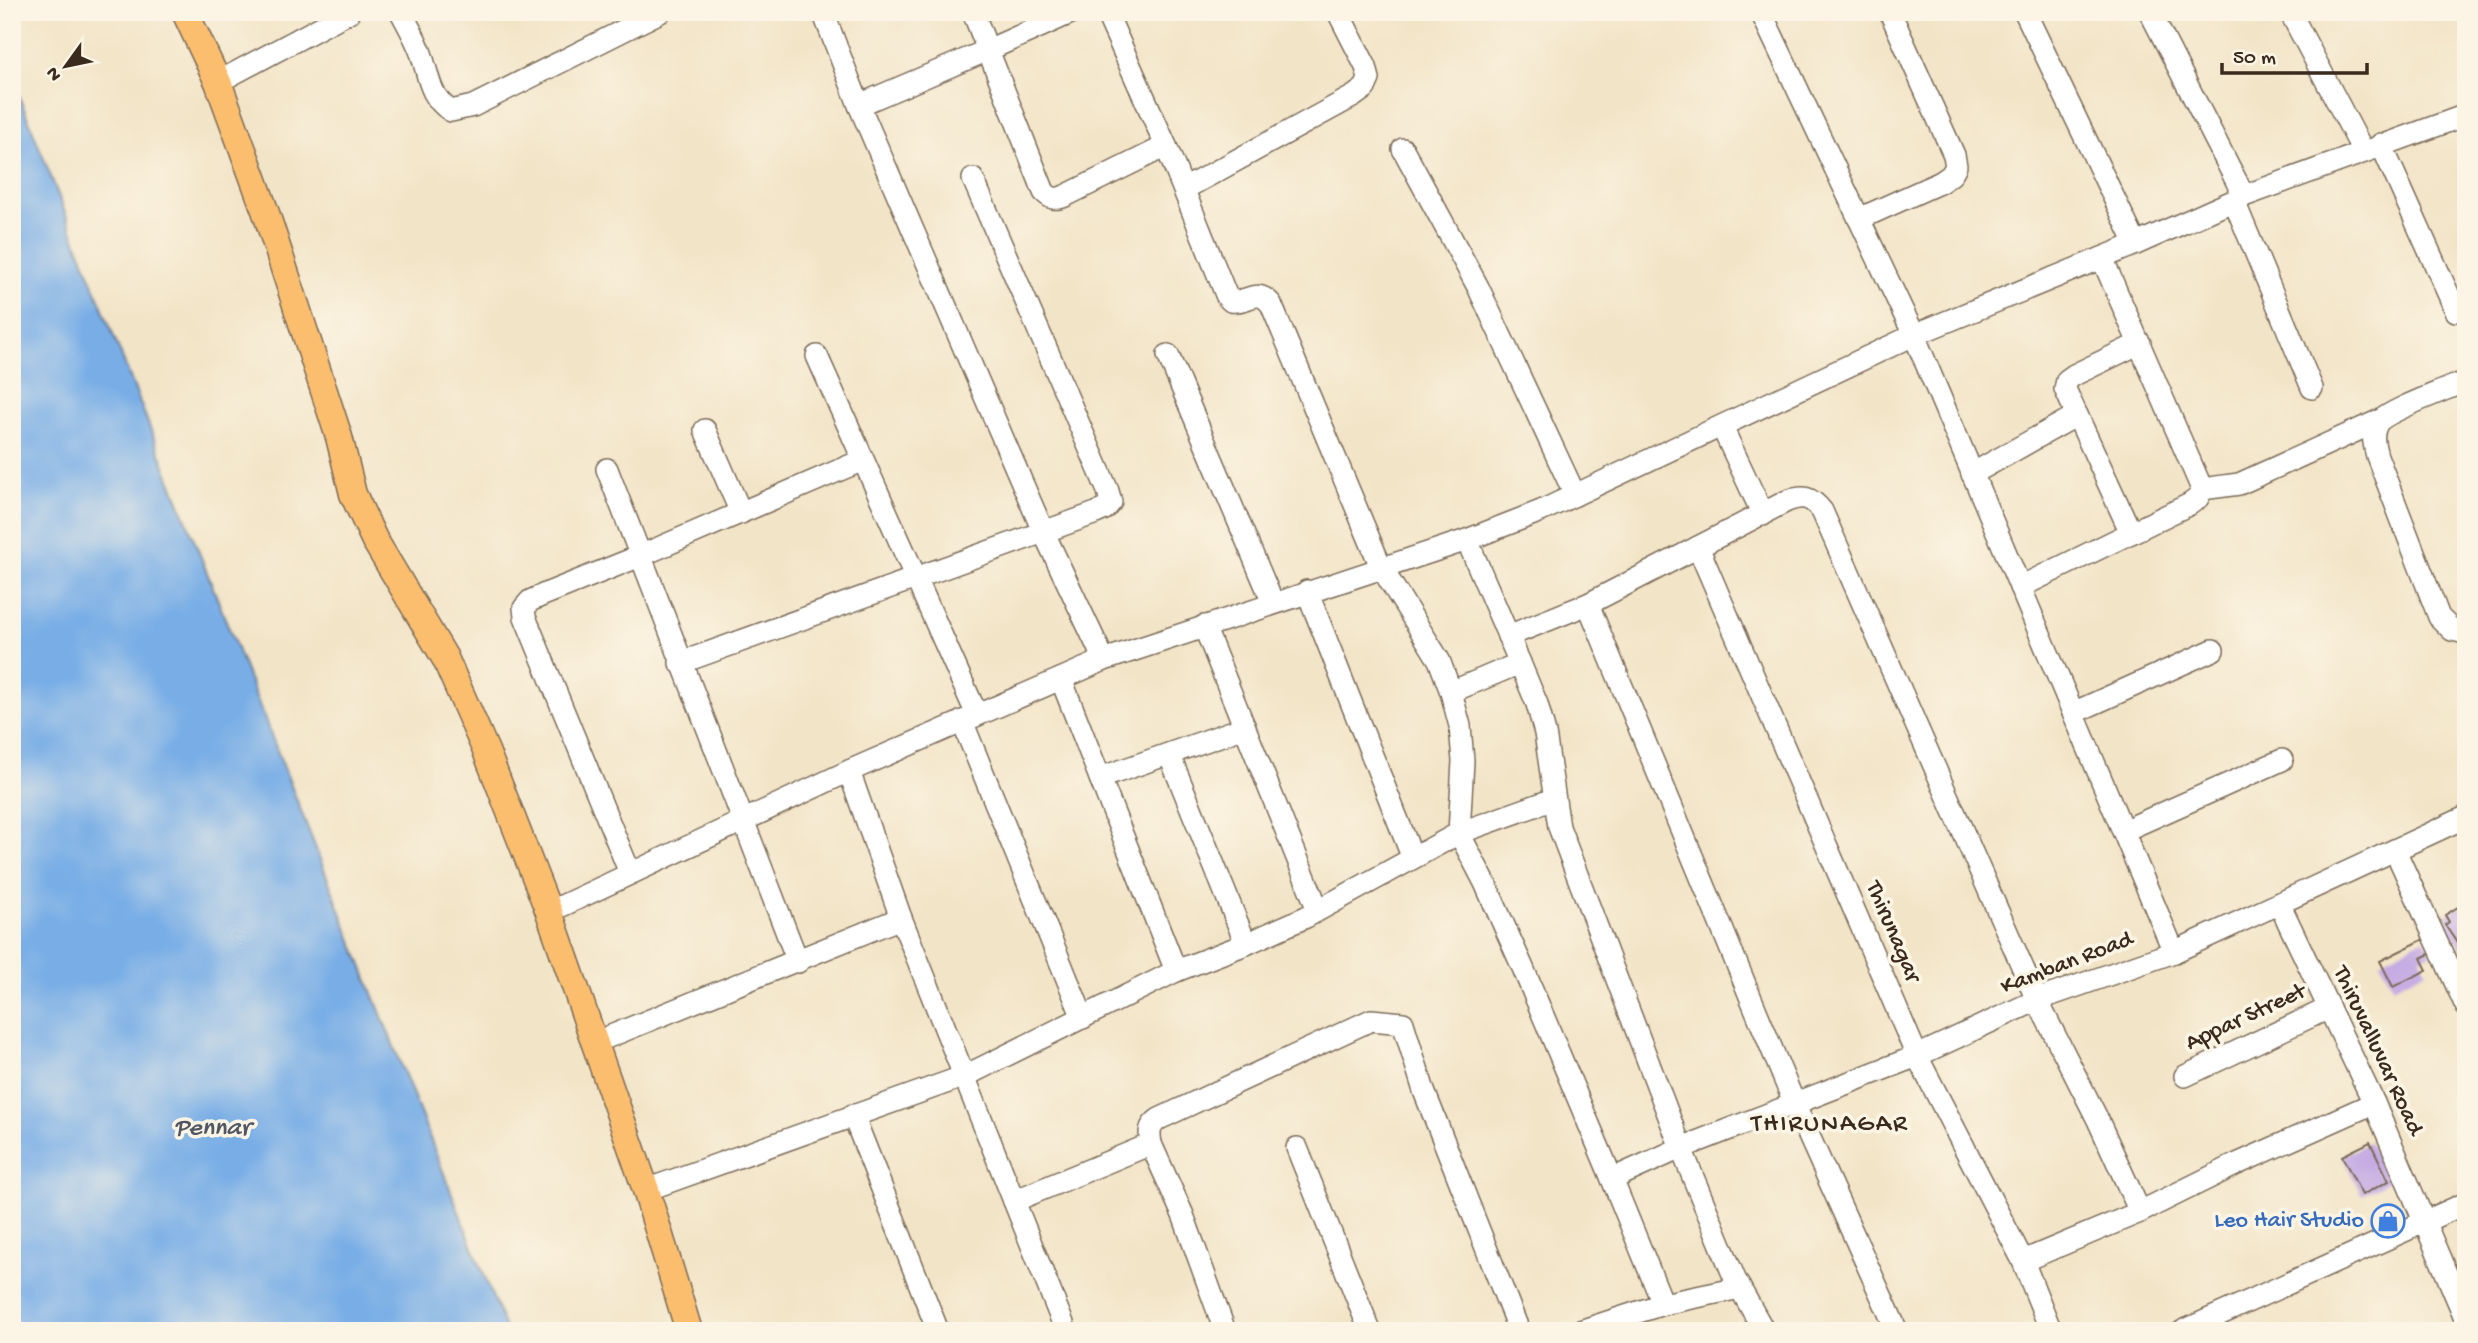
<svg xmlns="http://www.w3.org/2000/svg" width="2478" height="1343" font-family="'Gochi Hand',sans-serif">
<rect width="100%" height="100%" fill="#fcf5e5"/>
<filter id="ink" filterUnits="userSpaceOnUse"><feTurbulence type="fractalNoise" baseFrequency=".0143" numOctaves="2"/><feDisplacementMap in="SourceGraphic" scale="14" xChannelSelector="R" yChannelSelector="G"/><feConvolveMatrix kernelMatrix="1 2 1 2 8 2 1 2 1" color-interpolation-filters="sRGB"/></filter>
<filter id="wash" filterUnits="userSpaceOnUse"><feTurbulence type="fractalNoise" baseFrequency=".00686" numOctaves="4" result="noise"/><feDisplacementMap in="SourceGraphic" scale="28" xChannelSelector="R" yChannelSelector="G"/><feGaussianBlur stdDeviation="1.57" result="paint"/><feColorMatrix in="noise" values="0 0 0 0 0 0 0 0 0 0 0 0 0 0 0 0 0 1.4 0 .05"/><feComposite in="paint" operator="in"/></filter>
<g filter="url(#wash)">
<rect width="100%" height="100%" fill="#f2e4c7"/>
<!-- water -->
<polygon fill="#78ade6" stroke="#5a6c82" stroke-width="2" points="12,78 506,1331 12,1331"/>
<g id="blocks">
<!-- building -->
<g fill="#c5abe3">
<polygon points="2463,904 2466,909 2466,947 2461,949 2445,925 2449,922 2445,915"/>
<polygon points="2424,939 2431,953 2421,958 2427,970 2393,987 2380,961"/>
<polygon points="2370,1142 2389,1181 2362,1195 2342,1156"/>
</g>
</g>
</g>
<g filter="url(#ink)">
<use href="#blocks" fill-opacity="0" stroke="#7b6b59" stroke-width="2"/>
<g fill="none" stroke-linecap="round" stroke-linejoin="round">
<defs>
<g id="minor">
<path d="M401,12C408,25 416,39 421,53C429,76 429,97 451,111L473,106L660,12"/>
<polyline points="823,12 859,105 1043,531 1104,660"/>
<polyline points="973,12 988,50 1073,12"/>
<path d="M1106,12L1166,146L1227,297L1231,301C1249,303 1256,287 1271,304L1381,567L1439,660L1451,692L1460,726L1463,761L1459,833L1485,883L1523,968L1612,1179L1681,1148L1917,1056L2037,1000L2174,952L2466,817"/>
<polyline points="1761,12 1914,335 2174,952"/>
<polyline points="2025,12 2136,244"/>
<polyline points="2150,12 2244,196"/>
<polyline points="2290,12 2363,151"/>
<polyline points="218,82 349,12"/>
<path d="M859,105L988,50L1044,192C1051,199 1056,200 1065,196L1166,146"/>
<polyline points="2381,144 2456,311"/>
<polyline points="1403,149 1478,287 1575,495"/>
<polyline points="1184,189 1354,96 1365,88 1369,79 1366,67 1338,12"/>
<polyline points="2234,201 2312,388"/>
<polyline points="1859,219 1941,182 1951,175 1956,166 1954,155 1890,12"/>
<polyline points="1168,355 1273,603"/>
<polyline points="817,356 977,715"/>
<path d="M2466,381C2450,388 2384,412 2377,424C2371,435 2374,444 2377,456L2439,617L2452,630L2466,633"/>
<polyline points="1722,427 1763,515"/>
<polyline points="705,430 741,513"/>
<polyline points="607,469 798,962"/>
<polyline points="1972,474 2077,415"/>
<polyline points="2202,489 2239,484 2378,421"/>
<polyline points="2131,533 2065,389 2067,380 2074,375 2140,343"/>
<polyline points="1698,547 1917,1056 2023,1261 2051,1331"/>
<polyline points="2020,587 2190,504 2198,498 2202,489 2102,258"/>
<polyline points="1307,591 1412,856"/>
<polyline points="1588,604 1795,1105 1897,1331"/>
<polyline points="1204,626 1318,910"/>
<path d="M1508,636L1588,604L1787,501C1804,495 1811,497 1822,511L2037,1000L2097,1118L2140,1212"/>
<polyline points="680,663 1096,513 1105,509 1111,502 1108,491 973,179"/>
<polyline points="1520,663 1537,704 1545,733 1559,827 1681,1148 1735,1279 1764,1331"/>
<polyline points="1061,679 1176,971"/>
<polyline points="1451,692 1520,663 1467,540"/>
<polyline points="2073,713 2213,650"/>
<polyline points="962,721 1083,1018"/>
<polyline points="1169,754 1246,944"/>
<polyline points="849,771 901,918 1066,1331"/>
<polyline points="1100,778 1245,727"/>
<polyline points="2123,831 2282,760"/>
<polyline points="2395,850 2466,1006"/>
<polyline points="630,873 525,617 524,608 530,601 543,595 640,556 863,460"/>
<polyline points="2279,903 2374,1103 2466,1320"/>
<polyline points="549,912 849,771 1104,660 1467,540 1541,511 1914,335 2136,244 2244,196 2466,115"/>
<polyline points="596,1042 901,918"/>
<polyline points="2185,1076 2329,1008"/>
<polyline points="853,1115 938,1331"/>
<polyline points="1151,1144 1183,1215 1225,1331"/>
<polyline points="1297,1148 1370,1331"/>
<polyline points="1612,1179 1663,1304"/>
<polyline points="646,1190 965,1076 1176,971 1246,944 1306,917 1459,833 1554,799"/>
<path d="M1014,1201L1151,1144C1149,1132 1149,1126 1159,1119L1371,1020L1403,1023L1424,1091L1519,1331"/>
<polyline points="2023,1261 2140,1212 2237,1164 2374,1103"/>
<polyline points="1580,1331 1663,1304 1740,1288"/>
<polyline points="2183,1331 2466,1203"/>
</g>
<polyline id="major" points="185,12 218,82 266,213 339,437 353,494 374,539 445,658 486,751 549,912 646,1190 689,1331"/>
</defs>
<!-- minor casing -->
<use href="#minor" stroke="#7b6b59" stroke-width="24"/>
<!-- major casing -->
<use href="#major" stroke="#7b6b59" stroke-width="29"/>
<!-- minor -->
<use href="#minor" stroke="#fff" stroke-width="21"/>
<!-- major -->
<use href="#major" stroke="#fabe6e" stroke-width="26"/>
</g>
</g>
<!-- icons -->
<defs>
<symbol id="shop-ring" viewBox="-11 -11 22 22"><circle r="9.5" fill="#fcf5e5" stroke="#3f7fe0" stroke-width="1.5"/><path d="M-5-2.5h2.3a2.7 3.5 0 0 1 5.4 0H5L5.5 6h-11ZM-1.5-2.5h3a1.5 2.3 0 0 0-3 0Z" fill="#3f7fe0"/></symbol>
</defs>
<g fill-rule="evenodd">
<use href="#shop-ring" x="2369" y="1202" width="38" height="38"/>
</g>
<g text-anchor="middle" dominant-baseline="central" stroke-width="7" stroke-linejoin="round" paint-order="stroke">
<!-- street labels -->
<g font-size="24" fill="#3b2a1e" stroke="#fcf5e5">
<text transform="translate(1892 932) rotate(67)">Thirunagar</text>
<text transform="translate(2067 964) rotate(-21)">Kamban Road</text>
<text transform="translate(2246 1018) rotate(-25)">Appar Street</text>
<text transform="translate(2377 1051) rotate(65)">Thiruvalluvar Road</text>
</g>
<!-- shop labels -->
<g font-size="24" fill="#366cbe" stroke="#fcf5e5" text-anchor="end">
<text x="2364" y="1221">Leo Hair Studio</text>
</g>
<!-- neighbourhood labels -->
<g font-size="26" letter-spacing="2" fill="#3b2a1e" stroke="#fcf5e5">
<text x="1830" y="1125">THIRUNAGAR</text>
</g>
<!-- water labels -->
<g font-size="26" font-style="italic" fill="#505864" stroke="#fcf5e5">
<text x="212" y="1129">Pennar</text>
</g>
</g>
<!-- margin -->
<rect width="2478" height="1343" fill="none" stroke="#fcf5e5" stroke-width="42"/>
<!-- north arrow -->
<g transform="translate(66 66) rotate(237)" stroke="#fcf5e5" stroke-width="5" paint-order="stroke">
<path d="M0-5L12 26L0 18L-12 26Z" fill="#3b2a1e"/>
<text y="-10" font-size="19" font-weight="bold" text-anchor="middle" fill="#3b2a1e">N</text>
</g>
<!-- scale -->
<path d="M2222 63v10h145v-10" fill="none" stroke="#3b2a1e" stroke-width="3.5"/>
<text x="2233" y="63" font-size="21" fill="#3b2a1e" stroke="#fcf5e5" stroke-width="5" paint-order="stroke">50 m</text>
</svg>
